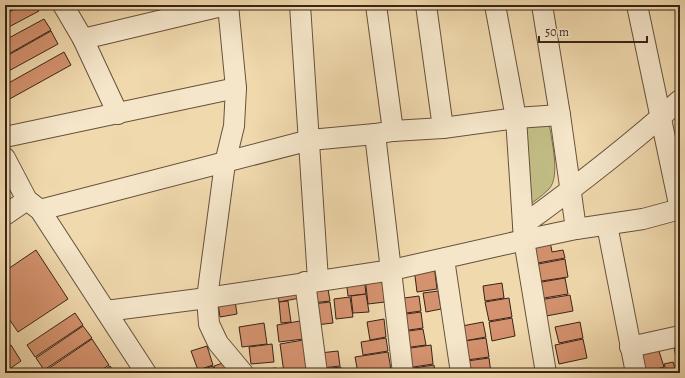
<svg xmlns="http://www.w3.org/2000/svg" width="685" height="378" font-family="Alegreya,serif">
<rect width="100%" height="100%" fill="#f0d9ad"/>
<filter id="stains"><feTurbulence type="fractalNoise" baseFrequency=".005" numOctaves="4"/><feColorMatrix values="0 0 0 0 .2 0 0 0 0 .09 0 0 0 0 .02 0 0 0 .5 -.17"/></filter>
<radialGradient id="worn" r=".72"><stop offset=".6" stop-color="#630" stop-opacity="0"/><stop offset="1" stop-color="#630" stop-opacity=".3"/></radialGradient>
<!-- green -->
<path fill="#c1bd84" stroke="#7c704e" d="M549,122C551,139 561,176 549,189C542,196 534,201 527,207L522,127Z"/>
<!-- building -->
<g fill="#d4926e" stroke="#382418">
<polygon points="5,5 20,5 5,13"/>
<polygon points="22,5 35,5 39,11 5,29 5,14"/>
<polygon points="44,19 51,30 5,56 5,40"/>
<polygon points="51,31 58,44 5,73 5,57"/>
<polygon points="64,52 71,65 6,101 5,85"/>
<polygon points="550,241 552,252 563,250 565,258 532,264 529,245"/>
<polygon points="36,250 68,299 18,332 5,313 5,271"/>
<polygon points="565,259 568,277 535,282 533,265"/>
<polygon points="434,265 437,289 417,292 414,268"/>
<polygon points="381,275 385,302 368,304 365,277"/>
<polygon points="364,277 366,294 348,296 346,279"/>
<polygon points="565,278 568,294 538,299 536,283"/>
<polygon points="327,283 330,301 312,303 310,285"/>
<polygon points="502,283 504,298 485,301 483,286"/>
<polygon points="298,286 300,298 279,302 277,290"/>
<polygon points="438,291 441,309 426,312 423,293"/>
<polygon points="234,294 237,314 220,317 217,297"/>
<polygon points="366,294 369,312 353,313 351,296"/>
<polygon points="570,295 573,311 541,317 539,300"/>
<polygon points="419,296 421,311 399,314 397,299"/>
<polygon points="350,297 353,317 336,319 334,299"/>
<polygon points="509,298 512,317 489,321 485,302"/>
<polygon points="288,301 291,322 281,323 279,302"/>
<polygon points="330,302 333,323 316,325 313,304"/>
<polygon points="421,312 423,328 402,331 399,315"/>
<polygon points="75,313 83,325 35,357 27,345"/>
<polygon points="512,318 515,336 492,341 489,322"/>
<polygon points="384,319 386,337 370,340 367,322"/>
<polygon points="300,321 303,339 279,342 277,325"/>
<polygon points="483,322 486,337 464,341 462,326"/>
<polygon points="580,322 583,338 559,343 555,327"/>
<polygon points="264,323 267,344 242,347 239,327"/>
<polygon points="83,326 92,338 44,370 36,358"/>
<polygon points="423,329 426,345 404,348 402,332"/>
<polygon points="386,338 388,351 363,355 361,342"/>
<polygon points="486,338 489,357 467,360 464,341"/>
<polygon points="92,339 109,365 97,373 46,373 45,371"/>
<polygon points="583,339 587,358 559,364 555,345"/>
<polygon points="303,340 307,373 284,373 280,344"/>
<polygon points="680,341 680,361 677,362 673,342"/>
<polygon points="272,344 274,362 251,364 249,347"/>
<polygon points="11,345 21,361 5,372 5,349"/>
<polygon points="431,345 433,364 407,368 404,349"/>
<polygon points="657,345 664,367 644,373 635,351"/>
<polygon points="207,346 213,365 198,370 191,351"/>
<polygon points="338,351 340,366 322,368 320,353"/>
<polygon points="388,352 391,370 371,373 358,373 355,357"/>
<polygon points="489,358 491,373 469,373 467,361"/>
<polygon points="229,361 233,373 216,373 214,366"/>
<polygon points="673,362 677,373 667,373 664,364"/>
<polygon points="434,365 435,373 408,373 407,369"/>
<polygon points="110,366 115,373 100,373"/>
<polygon points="213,366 215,373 195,373 194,372"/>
<polygon points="341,367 341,373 322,373 322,369"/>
<polygon points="276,368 277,373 256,373 255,370"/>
</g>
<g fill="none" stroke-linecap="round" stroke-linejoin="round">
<defs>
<g id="minor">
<polyline points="63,5 83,39 118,114"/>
<polyline points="228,5 236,88 234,126 225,163 207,298 209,324 218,343 243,373"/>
<polyline points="300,5 318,280"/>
<polyline points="376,5 393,131"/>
<polyline points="426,5 443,128"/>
<polyline points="495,5 516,118 524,240 546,373"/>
<polyline points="542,5 560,115 576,229"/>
<polyline points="637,5 680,209"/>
<polyline points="83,39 226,5"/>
<polyline points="375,134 403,373"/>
<polyline points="5,137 236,88"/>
<polyline points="5,158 27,200 40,210 146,373"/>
<polyline points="40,210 310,140 375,134 393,131 443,128 516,118 560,115"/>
<polyline points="5,215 27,200"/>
<path d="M523,225C577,186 630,145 680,100"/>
<polyline points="607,225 636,373"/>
<polyline points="444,259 461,373"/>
<polyline points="305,282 317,373"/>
<polyline points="106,311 207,298 392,270 524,240 576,229 643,219 680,209"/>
<polyline points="630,347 680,336"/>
</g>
</defs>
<!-- minor casing -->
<use href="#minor" stroke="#66513d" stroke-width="22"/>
<!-- minor -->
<use href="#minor" stroke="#f5e6ca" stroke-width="20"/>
</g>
<!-- margin -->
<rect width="685" height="378" fill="none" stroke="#f0d9ad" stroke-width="20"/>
<rect x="6" y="6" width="673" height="366" fill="none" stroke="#382418" stroke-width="2"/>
<rect x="10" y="10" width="665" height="358" fill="none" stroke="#382418"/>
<!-- scale -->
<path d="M539 36v6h108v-6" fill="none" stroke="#382418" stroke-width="2"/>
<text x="545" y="36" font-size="12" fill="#382418" stroke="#f5e6ca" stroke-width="3" paint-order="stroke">50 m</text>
<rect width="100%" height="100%" filter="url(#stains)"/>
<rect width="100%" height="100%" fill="url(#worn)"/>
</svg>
